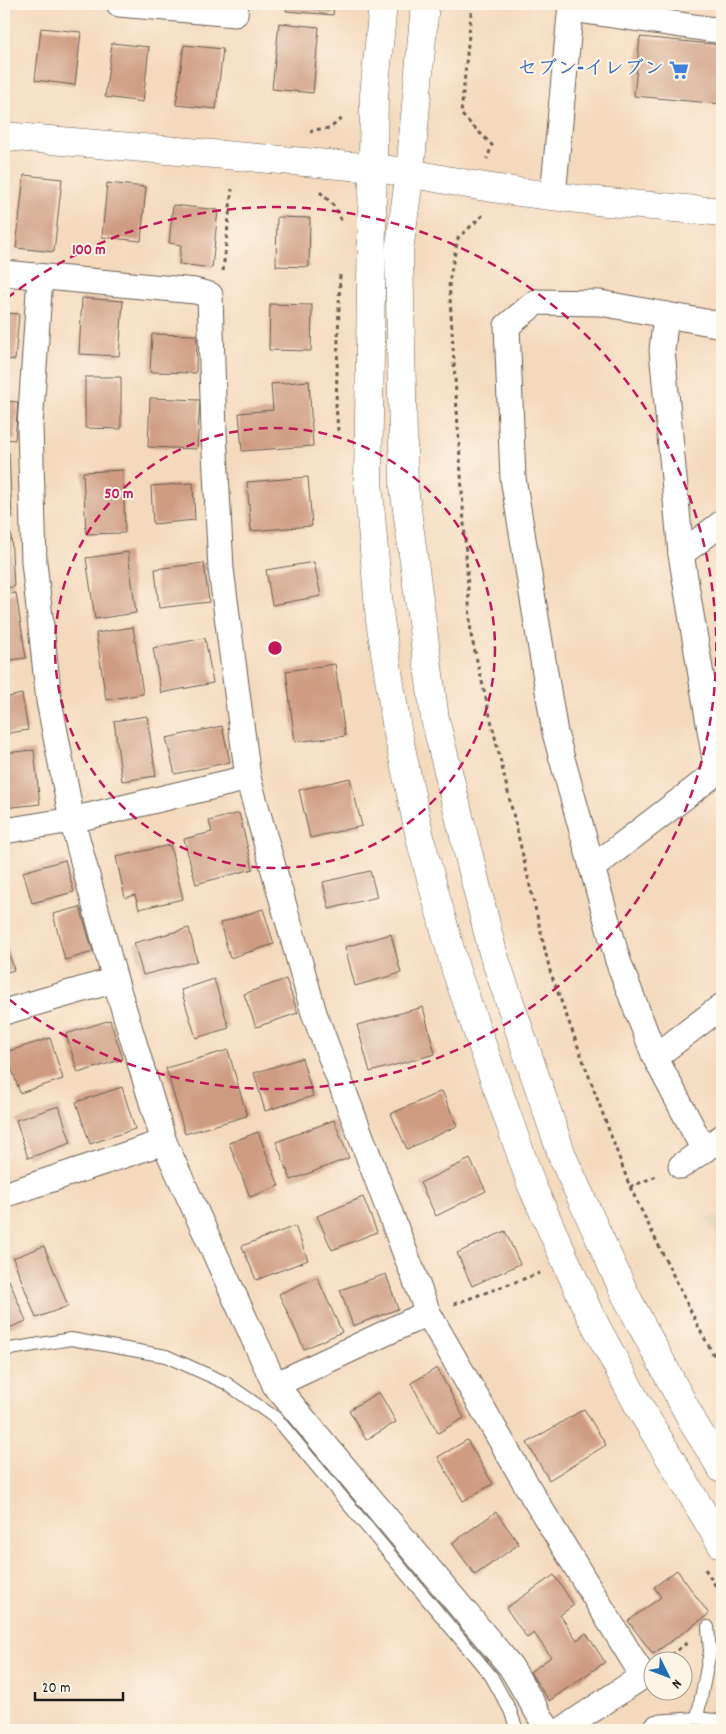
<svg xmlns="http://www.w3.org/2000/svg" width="726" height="1734" font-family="Dekko,'Klee One',sans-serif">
<rect width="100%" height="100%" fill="#fcf5e5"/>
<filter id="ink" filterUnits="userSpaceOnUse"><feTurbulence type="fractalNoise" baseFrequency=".02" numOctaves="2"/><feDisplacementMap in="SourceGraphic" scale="10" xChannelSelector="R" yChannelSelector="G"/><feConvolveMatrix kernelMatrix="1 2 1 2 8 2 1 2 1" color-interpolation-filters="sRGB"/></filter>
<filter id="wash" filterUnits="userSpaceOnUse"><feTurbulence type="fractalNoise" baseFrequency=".0096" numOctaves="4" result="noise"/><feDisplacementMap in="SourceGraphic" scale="20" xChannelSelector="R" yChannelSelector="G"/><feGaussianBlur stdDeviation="1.12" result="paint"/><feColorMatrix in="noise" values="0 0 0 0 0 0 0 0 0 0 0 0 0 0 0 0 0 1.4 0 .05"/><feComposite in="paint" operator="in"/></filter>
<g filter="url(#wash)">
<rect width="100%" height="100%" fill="#f4d9bc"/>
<!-- built -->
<polygon fill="#e2d1b4" points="722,1216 722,1244 706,1218"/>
<g id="blocks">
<!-- building -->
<g fill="#cf9c82">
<polygon points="287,4 334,4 333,15 286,11"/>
<polygon points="279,23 319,27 313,93 272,89"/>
<polygon points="41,28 81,32 75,85 35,80"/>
<polygon points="640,37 722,45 722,104 634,96"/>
<polygon points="112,43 149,47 143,102 105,97"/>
<polygon points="184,45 223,49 216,109 176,105"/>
<polygon points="24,175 62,179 54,252 16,248"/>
<polygon points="107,183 146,187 141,241 102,237"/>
<polygon points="173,205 218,210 212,268 179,264 181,245 169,243"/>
<polygon points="277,217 310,218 309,267 276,266"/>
<polygon points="82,298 123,301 119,356 79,354"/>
<polygon points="270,304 312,305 311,351 269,350"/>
<polygon points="4,313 19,314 15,360 4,359"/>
<polygon points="152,334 197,335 196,373 150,372"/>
<polygon points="85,377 121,377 121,429 85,428"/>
<polygon points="309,381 313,446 242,451 239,413 273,410 271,384"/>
<polygon points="150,398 200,400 197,449 148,447"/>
<polygon points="4,401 18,402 15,440 4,439"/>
<polygon points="4,452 9,452 12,518 4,519"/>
<polygon points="123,470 125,533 86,534 83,472"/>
<polygon points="308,477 312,526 251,531 247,482"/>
<polygon points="193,483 195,520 153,524 151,486"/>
<polygon points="11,534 14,587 4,588 4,535"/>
<polygon points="128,552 136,613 95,619 86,558"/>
<polygon points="314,562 321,596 272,605 266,570"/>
<polygon points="204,563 209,602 159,608 155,569"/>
<polygon points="16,593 26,658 4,661 4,595"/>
<polygon points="133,627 143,694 106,700 96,633"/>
<polygon points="205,638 213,683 161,693 153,648"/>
<polygon points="335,664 345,736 295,742 286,671"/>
<polygon points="22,694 28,730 4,734 4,698"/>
<polygon points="147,716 156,776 122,781 114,721"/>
<polygon points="222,726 230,762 175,774 166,738"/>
<polygon points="34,750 40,804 4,808 4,753"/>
<polygon points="350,778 362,826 310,838 299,790"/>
<polygon points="239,813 253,869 196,884 184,839 212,832 209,821"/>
<polygon points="170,845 183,899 139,909 135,895 125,898 116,857"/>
<polygon points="65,860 74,892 32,903 23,872"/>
<polygon points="370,871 377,897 329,909 323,882"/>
<polygon points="80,907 93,952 65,960 53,914"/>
<polygon points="263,909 274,944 230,958 220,923"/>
<polygon points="189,928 197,961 143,975 134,943"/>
<polygon points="391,934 401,973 355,986 345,947"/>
<polygon points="4,937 14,970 4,973"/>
<polygon points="214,979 229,1028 196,1038 181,990"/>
<polygon points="286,979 298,1013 256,1027 244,994"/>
<polygon points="423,1007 435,1054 370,1072 357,1025"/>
<polygon points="110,1020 123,1059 78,1073 66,1034"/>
<polygon points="50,1038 63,1079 20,1093 6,1052"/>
<polygon points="228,1050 247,1116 185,1134 166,1068"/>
<polygon points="302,1058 313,1096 265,1111 254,1073"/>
<polygon points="122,1087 135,1129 90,1144 76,1102"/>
<polygon points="442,1091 457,1126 407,1149 391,1114"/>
<polygon points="59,1106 71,1143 28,1158 16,1120"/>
<polygon points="334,1120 349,1158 291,1180 276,1142"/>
<polygon points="258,1132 279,1186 250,1197 229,1143"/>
<polygon points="470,1159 486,1191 436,1216 420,1183"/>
<polygon points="363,1197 377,1232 332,1250 317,1216"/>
<polygon points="295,1226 308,1260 256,1280 242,1246"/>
<polygon points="505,1231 520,1264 472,1286 457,1253"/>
<polygon points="44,1246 68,1306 36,1318 13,1258"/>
<polygon points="386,1274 398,1309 353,1326 340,1290"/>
<polygon points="317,1277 342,1332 304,1349 279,1294"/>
<polygon points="9,1280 26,1321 4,1330 4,1282"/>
<polygon points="437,1368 464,1418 438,1433 411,1383"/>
<polygon points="379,1392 396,1422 366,1440 349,1410"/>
<polygon points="584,1409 606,1445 549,1480 527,1443"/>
<polygon points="467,1440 493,1484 463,1501 438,1457"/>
<polygon points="496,1512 519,1544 475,1575 452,1543"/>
<polygon points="677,1570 709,1614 653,1654 628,1621 661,1597 654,1587"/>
<polygon points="554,1575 574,1605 560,1615 577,1640 586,1633 605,1662 549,1701 530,1672 551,1657 534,1633 527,1638 506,1608"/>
</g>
</g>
</g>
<g filter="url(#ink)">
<use href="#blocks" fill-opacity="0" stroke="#685e54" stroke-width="1"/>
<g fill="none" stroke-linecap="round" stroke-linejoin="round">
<defs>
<g id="service">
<polyline points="4,1350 71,1339 166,1356 226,1383 277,1419 491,1676 510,1710 517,1730"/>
<polyline points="697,1718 710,1652 708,1627"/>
<polyline points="644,1730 655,1721 697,1718 722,1721"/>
</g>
<g id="minor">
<polyline points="119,4 235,14 236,4"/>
<polyline points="571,9 722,31"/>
<polyline points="553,196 571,4"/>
<polyline points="4,273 195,291 210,295 214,433 221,569 248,778 314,1013 428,1313 534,1498 643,1676 562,1730"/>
<polyline points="40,277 30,427 34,562 49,701 72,820 115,980 164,1142 275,1385 511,1667 548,1730"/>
<polyline points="666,315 662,350 681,554 717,772"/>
<polyline points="681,554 722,523"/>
<polyline points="4,831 72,820 248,778"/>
<polyline points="592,868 722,768"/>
<polyline points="4,1012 115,980"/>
<polyline points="655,1057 722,1006"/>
<polyline points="704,1150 655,1057 618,961 555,733 513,478 507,326 536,302 600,303 722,325"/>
<polyline points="681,1166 722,1137"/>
<polyline points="4,1195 164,1142"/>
<polyline points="275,1385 428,1313"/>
</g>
<g id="tertiary">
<polyline points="383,4 374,95 368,481 380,620 397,729 421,842 456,971 532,1186 589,1313 637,1403 722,1545"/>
<polyline points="425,4 410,172 399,251 404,487 435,719 493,953 563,1158 625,1294 695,1426 722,1469"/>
<path d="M4,136L374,168C410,172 443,180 479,186C560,199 641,205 722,212"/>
</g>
</defs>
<!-- service casing -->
<use href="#service" stroke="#685e54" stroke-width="14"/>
<!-- minor casing -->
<use href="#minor" stroke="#685e54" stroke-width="27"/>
<!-- tertiary casing -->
<use href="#tertiary" stroke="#685e54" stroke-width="29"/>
<!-- path -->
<g stroke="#685e54" stroke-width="3" stroke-dasharray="4 4" stroke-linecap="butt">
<polyline points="472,4 461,114 492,145 487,159"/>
<polyline points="311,133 312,130 330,128 344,117"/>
<path d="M320,192C328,200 339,209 341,221"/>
<polyline points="483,215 458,238 449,282 471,635 550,971 630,1187 700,1330 722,1370"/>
<polyline points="223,271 232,189"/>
<polyline points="338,431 336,404 340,274"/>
<polyline points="630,1187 657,1176"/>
<polyline points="454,1304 540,1273"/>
<polyline points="705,1569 722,1596"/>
<polyline points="665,1660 688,1642"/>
</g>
<!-- service -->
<use href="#service" stroke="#fff" stroke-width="12"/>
<!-- minor -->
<use href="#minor" stroke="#fff" stroke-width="25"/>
<!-- tertiary -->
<use href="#tertiary" stroke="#fff" stroke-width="28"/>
</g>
</g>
<!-- distance rings -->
<g fill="none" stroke="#c2185b" stroke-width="2.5" stroke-dasharray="9 6">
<circle cx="275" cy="648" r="220"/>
<path d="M7 298A441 441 0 1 1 7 998"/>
</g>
<!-- icons -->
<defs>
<symbol id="supermarket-bare" viewBox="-9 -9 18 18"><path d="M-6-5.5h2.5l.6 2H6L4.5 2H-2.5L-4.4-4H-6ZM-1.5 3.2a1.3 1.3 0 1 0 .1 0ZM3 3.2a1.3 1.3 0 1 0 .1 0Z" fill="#3f7fe0" stroke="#fcf5e5" stroke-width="2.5" paint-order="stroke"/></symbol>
</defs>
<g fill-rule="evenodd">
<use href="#supermarket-bare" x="665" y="56" width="28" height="28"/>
</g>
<g text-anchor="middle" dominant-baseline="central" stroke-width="4" stroke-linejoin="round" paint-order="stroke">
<!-- shop labels -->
<g font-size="20" font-weight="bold" fill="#366cbe" stroke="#fcf5e5" text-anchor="end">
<text x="664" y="70">セブン-イレブン</text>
</g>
</g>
<circle cx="275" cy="648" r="8" fill="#c2185b" stroke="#fcf5e5" stroke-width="2.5"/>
<g font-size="15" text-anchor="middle" font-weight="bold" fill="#c2185b" stroke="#fcf5e5" stroke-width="4" stroke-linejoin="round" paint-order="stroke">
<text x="89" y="254">100 m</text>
<text x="119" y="498">50 m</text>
</g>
<!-- margin -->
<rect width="726" height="1734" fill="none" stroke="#fcf5e5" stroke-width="20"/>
<!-- north arrow -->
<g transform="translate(668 1676) rotate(132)"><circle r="24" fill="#fcf5e5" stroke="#a29e95"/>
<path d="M0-4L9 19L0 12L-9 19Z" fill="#1f6fb2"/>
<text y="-8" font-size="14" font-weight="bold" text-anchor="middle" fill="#1c1c1c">N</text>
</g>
<!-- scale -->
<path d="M35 1692v8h88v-8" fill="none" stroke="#1c1c1c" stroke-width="2.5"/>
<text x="42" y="1692" font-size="15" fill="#1c1c1c" stroke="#fcf5e5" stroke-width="4" paint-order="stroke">20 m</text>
</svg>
